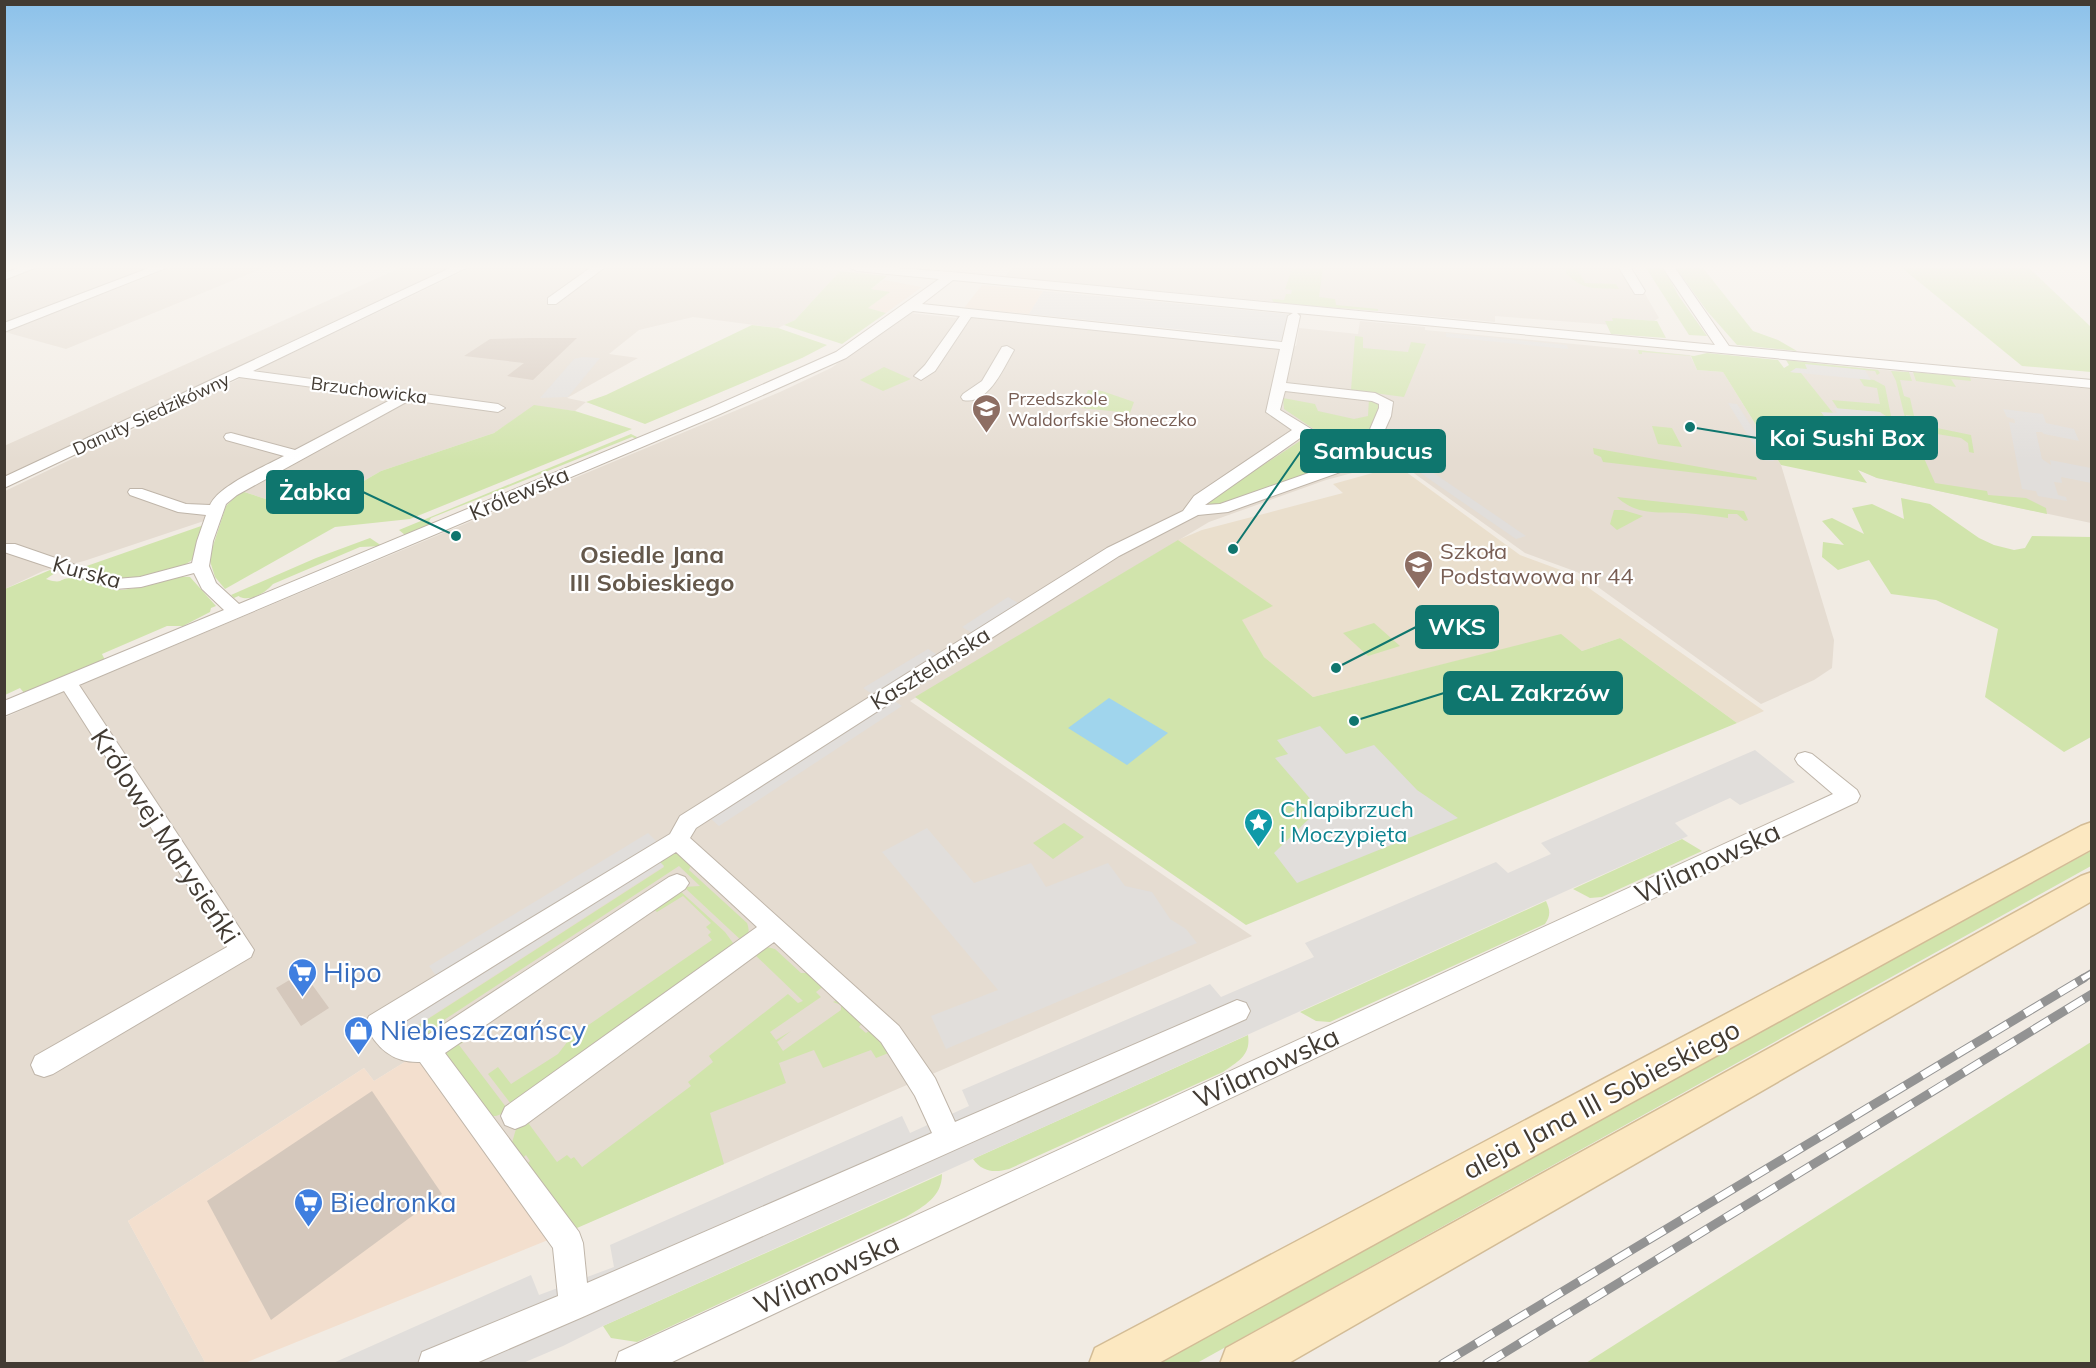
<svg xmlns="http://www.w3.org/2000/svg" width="2096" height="1368" font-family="Mulish,sans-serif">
<rect width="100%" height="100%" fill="#f1ebe3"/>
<!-- residential -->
<g fill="#e5dcd1">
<polygon points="37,268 140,268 147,270 5,324 4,280"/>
<polygon points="170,268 263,268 66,349 5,332"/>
<polygon points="400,268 448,268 5,477 4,446"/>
<polygon points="470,268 809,268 840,271 795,320 778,328 693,317 639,330 609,354 638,358 567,398 586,402 575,411 534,406 494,433 381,471 343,493 336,491 303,511 241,491 226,506 222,515 84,561 43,571 5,589 5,491"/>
<polygon points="1011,268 1630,268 1659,318 1654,321 1629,319 1612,325 1495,316 1495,322 1005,277"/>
<polygon points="910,313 956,318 959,315 1296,346 1299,328 1358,334 1360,321 1425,327 1425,330 1690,355 1697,370 1723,372 1781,465 1834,640 1832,668 1814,680 1761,704 1577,572 1525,553 1397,461 1326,480 1209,522 910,701 1252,936 548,1240 416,1055 374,1081 364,1068 128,1221 206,1364 5,1363 4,718 109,671 111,672 780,392 831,368"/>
<polygon points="1809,363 2091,389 2091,523 1877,478 1857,469 1786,372"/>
</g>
<!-- commercial -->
<g fill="#f3dfce">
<polygon points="884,280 922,287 886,313 867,308 889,293 871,289"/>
<polygon points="982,285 1043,291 1029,314 964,308"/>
<polygon points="416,1055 548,1240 245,1363 206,1364 128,1221 364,1068 374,1081"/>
</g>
<!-- education -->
<polygon fill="#eadfcd" points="1398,466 1520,555 1566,572 1764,711 1737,723 1620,638 1582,651 1561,635 1313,697 1264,657 1241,620 1272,606 1178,540 1202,530 1343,493 1333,484"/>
<!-- green -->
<g fill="#d1e4ac">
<polygon points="1292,268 1323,268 1319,297 1335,299 1336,305 1378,309 1378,311 1274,303 1272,299 1284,300 1286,294 1291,294 1292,290 1285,289"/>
<path d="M1566,268H1577L1585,283L1616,284L1619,289C1595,288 1583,291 1566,273Z"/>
<polygon points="1646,268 1664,268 1678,295 1707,336 1689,335"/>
<polygon points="1676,268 1703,268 1753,331 1778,340 1797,351 1737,345 1707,311"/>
<polygon points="1902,268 2029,268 2091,327 2091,372 2022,366"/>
<polygon points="840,271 887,276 871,289 890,292 868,308 886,313 842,344 784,325 795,320"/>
<polygon points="1612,318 1657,321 1666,338 1611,334 1605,321 1613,321"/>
<polygon points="752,325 778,328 827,345 802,358 645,424 586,402 606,395"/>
<polygon points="1355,336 1363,337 1363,348 1408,352 1411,342 1426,344 1404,397 1351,390"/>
<polygon points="1638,350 1694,356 1707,353 1778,360 1784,368 1789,365 1786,360 1878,370 1880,373 1877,375 1875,371 1806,365 1808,369 1790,372 1801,373 1833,413 1822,413 1843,442 1899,446 1911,442 1896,381 1891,371 1909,372 1912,381 1900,380 1904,396 1910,398 1914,416 1906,415 1908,422 1971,435 1974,453 1969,452 1968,443 1961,438 1919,431 1926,456 1923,456 1935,483 1987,491 1988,495 2026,498 2046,508 2047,514 1877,478 1858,470 1867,483 1781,465 1723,372 1697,370 1691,356 1642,352 1642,354 1639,354"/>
<polygon points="884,367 911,379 883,391 860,380"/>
<polygon points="1913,372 1970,377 1971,381 1951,379 1956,387 1916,381"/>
<polygon points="1859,378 1874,380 1885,386 1891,416 1886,416 1880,412 1838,409 1832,400 1880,404 1877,388 1864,386"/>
<polygon points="1088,390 1102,391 1134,402 1130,413 1081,408"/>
<polygon points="1283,398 1315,404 1318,411 1354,419 1368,416 1369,398 1382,402 1362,450 1351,454 1284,409"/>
<polygon points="534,405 575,411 632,429 410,519 335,527 225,589 215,577 209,558 226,506 241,491 303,511 336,491 343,493 381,471 494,433"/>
<polygon points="1652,426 1672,428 1682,447 1658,444"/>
<polygon points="631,434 637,437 636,439 632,437 431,518 429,521 433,525 405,535 399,530"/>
<polygon points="1303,439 1314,441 1342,462 1221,505 1211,505 1207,502"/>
<polygon points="1593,448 1756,477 1757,480 1603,462 1601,457 1594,454"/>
<path d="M1617,497L1744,511L1748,520L1745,521L1737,514H1728V518C1714,516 1699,514 1685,513C1659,512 1637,516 1617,497Z"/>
<polygon points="1901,498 1930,504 1979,538 1994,545 2014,550 2025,548 2032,536 2091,537 2091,737 2064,752 1985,697 1998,629 1936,600 1891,594 1869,560 1838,570 1822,557 1823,542 1844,545 1822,521 1832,518 1864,534 1852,508 1872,504 1904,519"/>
<polygon points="1614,510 1623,510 1643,516 1617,530 1610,524"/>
<polygon points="204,525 192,560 183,566 147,578 115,579 81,568"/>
<path d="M370,538L382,546L360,547L273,584C266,592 254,600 243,598C235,596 242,595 234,598L231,595L316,558Z"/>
<polygon points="1178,540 1273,606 1242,620 1264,657 1313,697 1561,634 1582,651 1620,638 1737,723 1246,925 915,697"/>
<path d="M50,570L55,573L46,579C64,585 58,578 72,578C88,577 103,590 121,590C145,589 167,575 190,577L216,606L211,608L210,612L183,626H167L102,654L105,660L25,694L20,688L5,695V589Z"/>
<polygon points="1374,623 1400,646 1368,656 1343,633"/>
<polygon points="1064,823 1084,837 1053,859 1033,843"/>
<polygon points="1682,839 1702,851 1602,897 1590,898 1573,889"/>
<polygon points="2091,851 2091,866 1197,1363 1154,1364"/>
<path d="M671,853L679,854L691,865L689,870L747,923C750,931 749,935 743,942L684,887L700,886L679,866L444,1020L449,1028L426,1044L402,1042L394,1023L403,1035L664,867L655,857Z"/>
<polygon points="678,889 725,932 736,947 514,1108 488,1074 498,1067 511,1084 558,1054 571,1037 712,940 708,935 711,932 706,927 711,923 683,896 657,912 652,908"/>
<path d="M1546,901C1550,910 1551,915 1545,924L1330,1022L1316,1021L1300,1012Z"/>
<polygon points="767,947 775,949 801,973 812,973 825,985 816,992 821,997 770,1032 776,1040 791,1031 777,1042 783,1051 841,1010 841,1005 833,1002 835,1001 845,1004 863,1022 859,1027 866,1033 872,1029 891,1052 876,1058 871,1050 823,1068 814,1050 779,1063 786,1083 710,1113 724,1164 577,1228 526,1165 530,1161 526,1155 522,1159 511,1146 516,1129 527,1117 531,1121 529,1124 557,1162 567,1155 571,1159 574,1157 582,1167 691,1086 688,1082 713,1062 709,1056 788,994 798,1003 803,1001 752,952"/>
<polygon points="463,1032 468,1039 459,1045 509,1111 496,1116 486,1116 442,1050"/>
<path d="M1248,1035C1251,1055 1239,1061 1223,1072L1009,1169C995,1173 982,1172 973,1159Z"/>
<polygon points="2091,1042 2091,1363 1586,1363"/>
<path d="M942,1174C942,1197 924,1206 906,1217L637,1342L611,1338L603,1326Z"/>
</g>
<!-- parking -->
<g fill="#e1dedb">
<polygon points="1043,291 1288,314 1283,339 1276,342 1237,338 1234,335 1029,314"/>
<polygon points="1446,333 1567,345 1568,349 1446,337"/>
<polygon points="582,357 600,358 568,397 540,398 574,359"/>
<polygon points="1805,364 1865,370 1871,380 1790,372 1796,368 1807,369"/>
<polygon points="1728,403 1737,404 1774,461 1763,460"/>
<polygon points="1834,408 1880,412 1885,417 1876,417 1884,427 1868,426 1863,421 1854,421 1853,423 1855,424 1864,424 1872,435 1862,434 1869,444 1843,442 1821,412 1837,413"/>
<polygon points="2003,409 2043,414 2046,423 2074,429 2079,441 2044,434 2042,432 2036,432 2042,459 2051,465 2050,460 2091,468 2091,483 2061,477 2062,483 2054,482 2058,495 2066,497 2067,501 2038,496 2036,491 2022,489 2009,422 2015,423 2014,419 2007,417"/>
<polygon points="1425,467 1526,536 1516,539 1416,470"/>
<polygon points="1008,597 1018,603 972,633 962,627"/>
<polygon points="928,649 938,655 872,694 863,688"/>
<polygon points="893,700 902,706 719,826 710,818"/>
<polygon points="1320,726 1346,754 1374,745 1417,790 1458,818 1297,883 1274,853 1319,809 1275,758 1288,754 1277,740"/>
<polygon points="1755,750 1795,782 1740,805 1730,798 1675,823 1688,836 603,1326 563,1346 523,1363 331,1364 531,1275 539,1295 614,1267 610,1245 902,1116 910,1133 969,1106 962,1090 1210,984 1221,997 1314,957 1305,943 1496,862 1508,873 1551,854 1541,843"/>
<polygon points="927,828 974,883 1031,863 1046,887 1108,863 1125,886 1152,892 1170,919 1186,929 1197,943 946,1049 931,1016 998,990 882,852"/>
<polygon points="648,833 657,842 437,977 429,966"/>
<polygon points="655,857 664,866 402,1035 394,1023"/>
</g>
<!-- water -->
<polygon fill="#a0d5ed" points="1109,698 1168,733 1127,765 1068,728"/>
<!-- building -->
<g fill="#d5c8bc">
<polygon points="529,338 577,338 533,380 507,376 524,363 464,356 490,339"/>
<polygon points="303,972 329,1008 301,1026 276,988"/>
<polygon points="372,1091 442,1194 271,1320 207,1201"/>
</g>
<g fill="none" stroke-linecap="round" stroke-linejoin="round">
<defs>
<g id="minor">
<polygon points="18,268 35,268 4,280 4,273"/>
<polygon points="149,268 166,268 4,332 4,323"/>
<path d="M450,268H466L253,371L498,404L505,408L498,412L410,400L237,495L226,504L213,541L209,566L216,583L239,604L710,408L836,352L939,279L857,271L851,268H895L951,272L1715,345L1663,268H1675L1729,346L2092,380V388L1297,313L1300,316L1286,383L1375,393L1393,402L1391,416L1383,434L1360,465L1228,512L1198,515L1119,556L696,828L690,838L899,1026L935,1078L955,1122L1237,1000L1246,1003L1250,1011L1246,1019L585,1316L474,1364H418L422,1352L558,1296L553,1248L420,1062C393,1063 376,1048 365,1024L369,1016L670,834L680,816L1107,548L1183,511L1194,496L1292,430L1266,412L1280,349L971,317L935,371L921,380L914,376L925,365L960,316L913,311L846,358L720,414L79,685L254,950L251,957L53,1074L44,1077L35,1074L31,1065L35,1056L227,947L64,691L4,716V701L224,610L202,589L194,573L141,587L115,589L4,552V544H15L116,579L140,577L192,563L197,541L206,515L178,512L130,495L128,492L130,489H142L186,504L210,505C219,485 264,467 284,456L226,440L224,437L226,434L231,433L295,450L394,398L239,377L4,488V477ZM953,280L1293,313L1288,316L1282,342L922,304ZM1285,391L1372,401L1379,404V408L1368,434L1354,455L1280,410ZM1303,436L1343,461L1220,504L1205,505ZM676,852L757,927L505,1107L501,1116L505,1125L515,1129L525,1125L774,942L881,1042L915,1096L932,1133L587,1283L583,1243L579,1232L445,1053L685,889L689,883L685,877L677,874L669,877L423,1038L410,1039L396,1027Z"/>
<polygon points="590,268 604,268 556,304 548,304 548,298"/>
<polygon points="1619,268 1631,268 1645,291 1643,294 1635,294"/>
<path d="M1007,346L1014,350C1004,367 988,406 963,400L961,397L963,394L982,381L1002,347Z"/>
<polygon points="1805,752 1812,754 1857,790 1860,796 1857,802 668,1364 615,1364 619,1352 1833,794 1798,764 1795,759 1798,754"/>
</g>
<g id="secondary">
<polygon points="2092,822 2092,849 1157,1364 1089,1364 1095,1348 2081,826"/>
<polygon points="2092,872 2092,901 1287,1364 1220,1364 1226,1348 2081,876"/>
</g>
</defs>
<!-- minor casing -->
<use href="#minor" stroke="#bfb5a9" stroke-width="2"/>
<!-- secondary casing -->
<use href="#secondary" stroke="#d3bc96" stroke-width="3"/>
<!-- minor -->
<use href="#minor" fill="#fff" fill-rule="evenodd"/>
<!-- secondary -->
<use href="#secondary" fill="#fce8c1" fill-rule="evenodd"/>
<defs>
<polyline id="rail-far1" points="2082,979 2092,973"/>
<g id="rail">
<polyline points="1442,1364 2084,978"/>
<polyline points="1486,1364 2092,994"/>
</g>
</defs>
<!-- rail-far1 casing -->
<use href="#rail-far1" stroke="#939393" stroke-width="8"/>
<!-- rail casing -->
<use href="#rail" stroke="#939393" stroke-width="9"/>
<!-- rail-far1 -->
<use href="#rail-far1" stroke="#fff" stroke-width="5" stroke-dasharray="15" stroke-linecap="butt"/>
<!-- rail -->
<use href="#rail" stroke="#fff" stroke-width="7" stroke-dasharray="20" stroke-linecap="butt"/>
</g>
<!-- sky -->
<linearGradient id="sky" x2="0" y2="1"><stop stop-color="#8bc1ea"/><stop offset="0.58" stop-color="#f9f6f2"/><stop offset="1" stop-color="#f9f6f2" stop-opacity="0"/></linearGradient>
<rect width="2096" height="460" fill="url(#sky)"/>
<!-- icons -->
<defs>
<symbol id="school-pin" viewBox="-11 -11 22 30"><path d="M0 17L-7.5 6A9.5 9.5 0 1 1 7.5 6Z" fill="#8d6e63" stroke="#fff"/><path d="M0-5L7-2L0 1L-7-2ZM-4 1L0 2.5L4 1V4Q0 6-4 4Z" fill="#fff"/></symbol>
<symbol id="sight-pin" viewBox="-11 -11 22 30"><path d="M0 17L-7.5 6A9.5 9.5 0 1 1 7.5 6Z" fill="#0f9aa8" stroke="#fff"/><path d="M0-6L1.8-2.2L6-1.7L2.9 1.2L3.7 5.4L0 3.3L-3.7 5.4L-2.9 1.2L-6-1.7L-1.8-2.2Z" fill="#fff"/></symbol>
<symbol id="supermarket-pin" viewBox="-11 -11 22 30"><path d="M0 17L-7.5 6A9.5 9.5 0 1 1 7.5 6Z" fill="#3f7fe0" stroke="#fff"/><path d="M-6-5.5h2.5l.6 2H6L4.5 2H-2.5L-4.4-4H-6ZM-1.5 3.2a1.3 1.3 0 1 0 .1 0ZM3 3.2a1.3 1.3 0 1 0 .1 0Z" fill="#fff"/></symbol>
<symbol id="shop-pin" viewBox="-11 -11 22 30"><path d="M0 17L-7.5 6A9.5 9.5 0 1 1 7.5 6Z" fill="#3f7fe0" stroke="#fff"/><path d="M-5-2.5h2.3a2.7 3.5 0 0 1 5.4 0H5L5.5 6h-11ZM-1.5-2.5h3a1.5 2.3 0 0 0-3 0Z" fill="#fff"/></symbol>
</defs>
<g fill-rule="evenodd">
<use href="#school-pin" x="970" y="392" width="33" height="45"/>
<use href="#school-pin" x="1402" y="548" width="33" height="45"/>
<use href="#sight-pin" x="1242" y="806" width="33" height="45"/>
<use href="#supermarket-pin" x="286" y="956" width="33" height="45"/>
<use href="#shop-pin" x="342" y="1014" width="33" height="45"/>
<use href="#supermarket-pin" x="292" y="1186" width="33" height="45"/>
</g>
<g text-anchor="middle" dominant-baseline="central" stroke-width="4.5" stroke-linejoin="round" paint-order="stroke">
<!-- far-street labels -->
<g font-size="18" fill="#423b33" stroke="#fff">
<text transform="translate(369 390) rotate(7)">Brzuchowicka</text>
<text transform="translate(151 414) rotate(-25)">Danuty Siedzikówny</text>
</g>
<!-- far-education labels -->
<g font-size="18" fill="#785e54" stroke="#fff" text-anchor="start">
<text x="1008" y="398">Przedszkole<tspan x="1008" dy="21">Waldorfskie Słoneczko</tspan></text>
</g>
<!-- street labels -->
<g font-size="22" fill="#423b33" stroke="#fff">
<text transform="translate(519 493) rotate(-23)">Królewska</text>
<text transform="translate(87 572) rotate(15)">Kurska</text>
<text transform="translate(930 668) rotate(-32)">Kasztelańska</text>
</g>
<!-- education labels -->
<g font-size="22" fill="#785e54" stroke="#fff" text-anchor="start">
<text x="1440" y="551">Szkoła<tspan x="1440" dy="25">Podstawowa nr 44</tspan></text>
</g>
<!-- culture labels -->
<g font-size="22" fill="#0d838f" stroke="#fff" text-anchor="start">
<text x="1280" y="809">Chlapibrzuch<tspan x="1280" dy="25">i Moczypięta</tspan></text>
</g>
<!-- neighbourhood labels -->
<g font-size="24" font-weight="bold" fill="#64584b" stroke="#fff">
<text x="652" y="554">Osiedle Jana<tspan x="652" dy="28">III Sobieskiego</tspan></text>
</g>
<!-- near-street labels -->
<g font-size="27" fill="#423b33" stroke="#fff">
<text transform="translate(166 836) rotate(57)">Królowej Marysieńki</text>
<text transform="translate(1707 862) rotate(-25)">Wilanowska</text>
<text transform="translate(1266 1067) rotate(-25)">Wilanowska</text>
<text transform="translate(1601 1099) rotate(-28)">aleja Jana III Sobieskiego</text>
<text transform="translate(826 1273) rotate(-25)">Wilanowska</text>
</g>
<!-- near-shop labels -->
<g font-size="27" fill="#366cbe" stroke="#fff" text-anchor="start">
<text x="323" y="972">Hipo</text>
<text x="380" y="1030">Niebieszczańscy</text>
<text x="330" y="1202">Biedronka</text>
</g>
</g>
<!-- callouts -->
<path fill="none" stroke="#0f766e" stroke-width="2" d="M1690 427L1757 438M1233 549L1301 451M456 536L363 492M1336 668L1416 627M1354 721L1444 693"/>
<g fill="#0f766e" stroke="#fff" stroke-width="2">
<circle cx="1690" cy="427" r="6"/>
<circle cx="1233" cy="549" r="6"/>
<circle cx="456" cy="536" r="6"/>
<circle cx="1336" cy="668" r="6"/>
<circle cx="1354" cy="721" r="6"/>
</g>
<g fill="#0f766e" stroke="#0f766e" stroke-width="2">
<rect x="1757" y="417" width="180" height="42" rx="6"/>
<rect x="1301" y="430" width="144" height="42" rx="6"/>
<rect x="267" y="471" width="96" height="42" rx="6"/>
<rect x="1416" y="606" width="82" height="42" rx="6"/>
<rect x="1444" y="672" width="178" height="42" rx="6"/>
</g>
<g font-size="24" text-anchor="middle" font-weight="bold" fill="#fff">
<text x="1847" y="446">Koi Sushi Box</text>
<text x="1373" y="459">Sambucus</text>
<text x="315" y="500">Żabka</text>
<text x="1457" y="635">WKS</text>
<text x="1533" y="701">CAL Zakrzów</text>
</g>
<!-- border -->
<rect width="2096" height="1368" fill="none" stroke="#423b33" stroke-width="12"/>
</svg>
